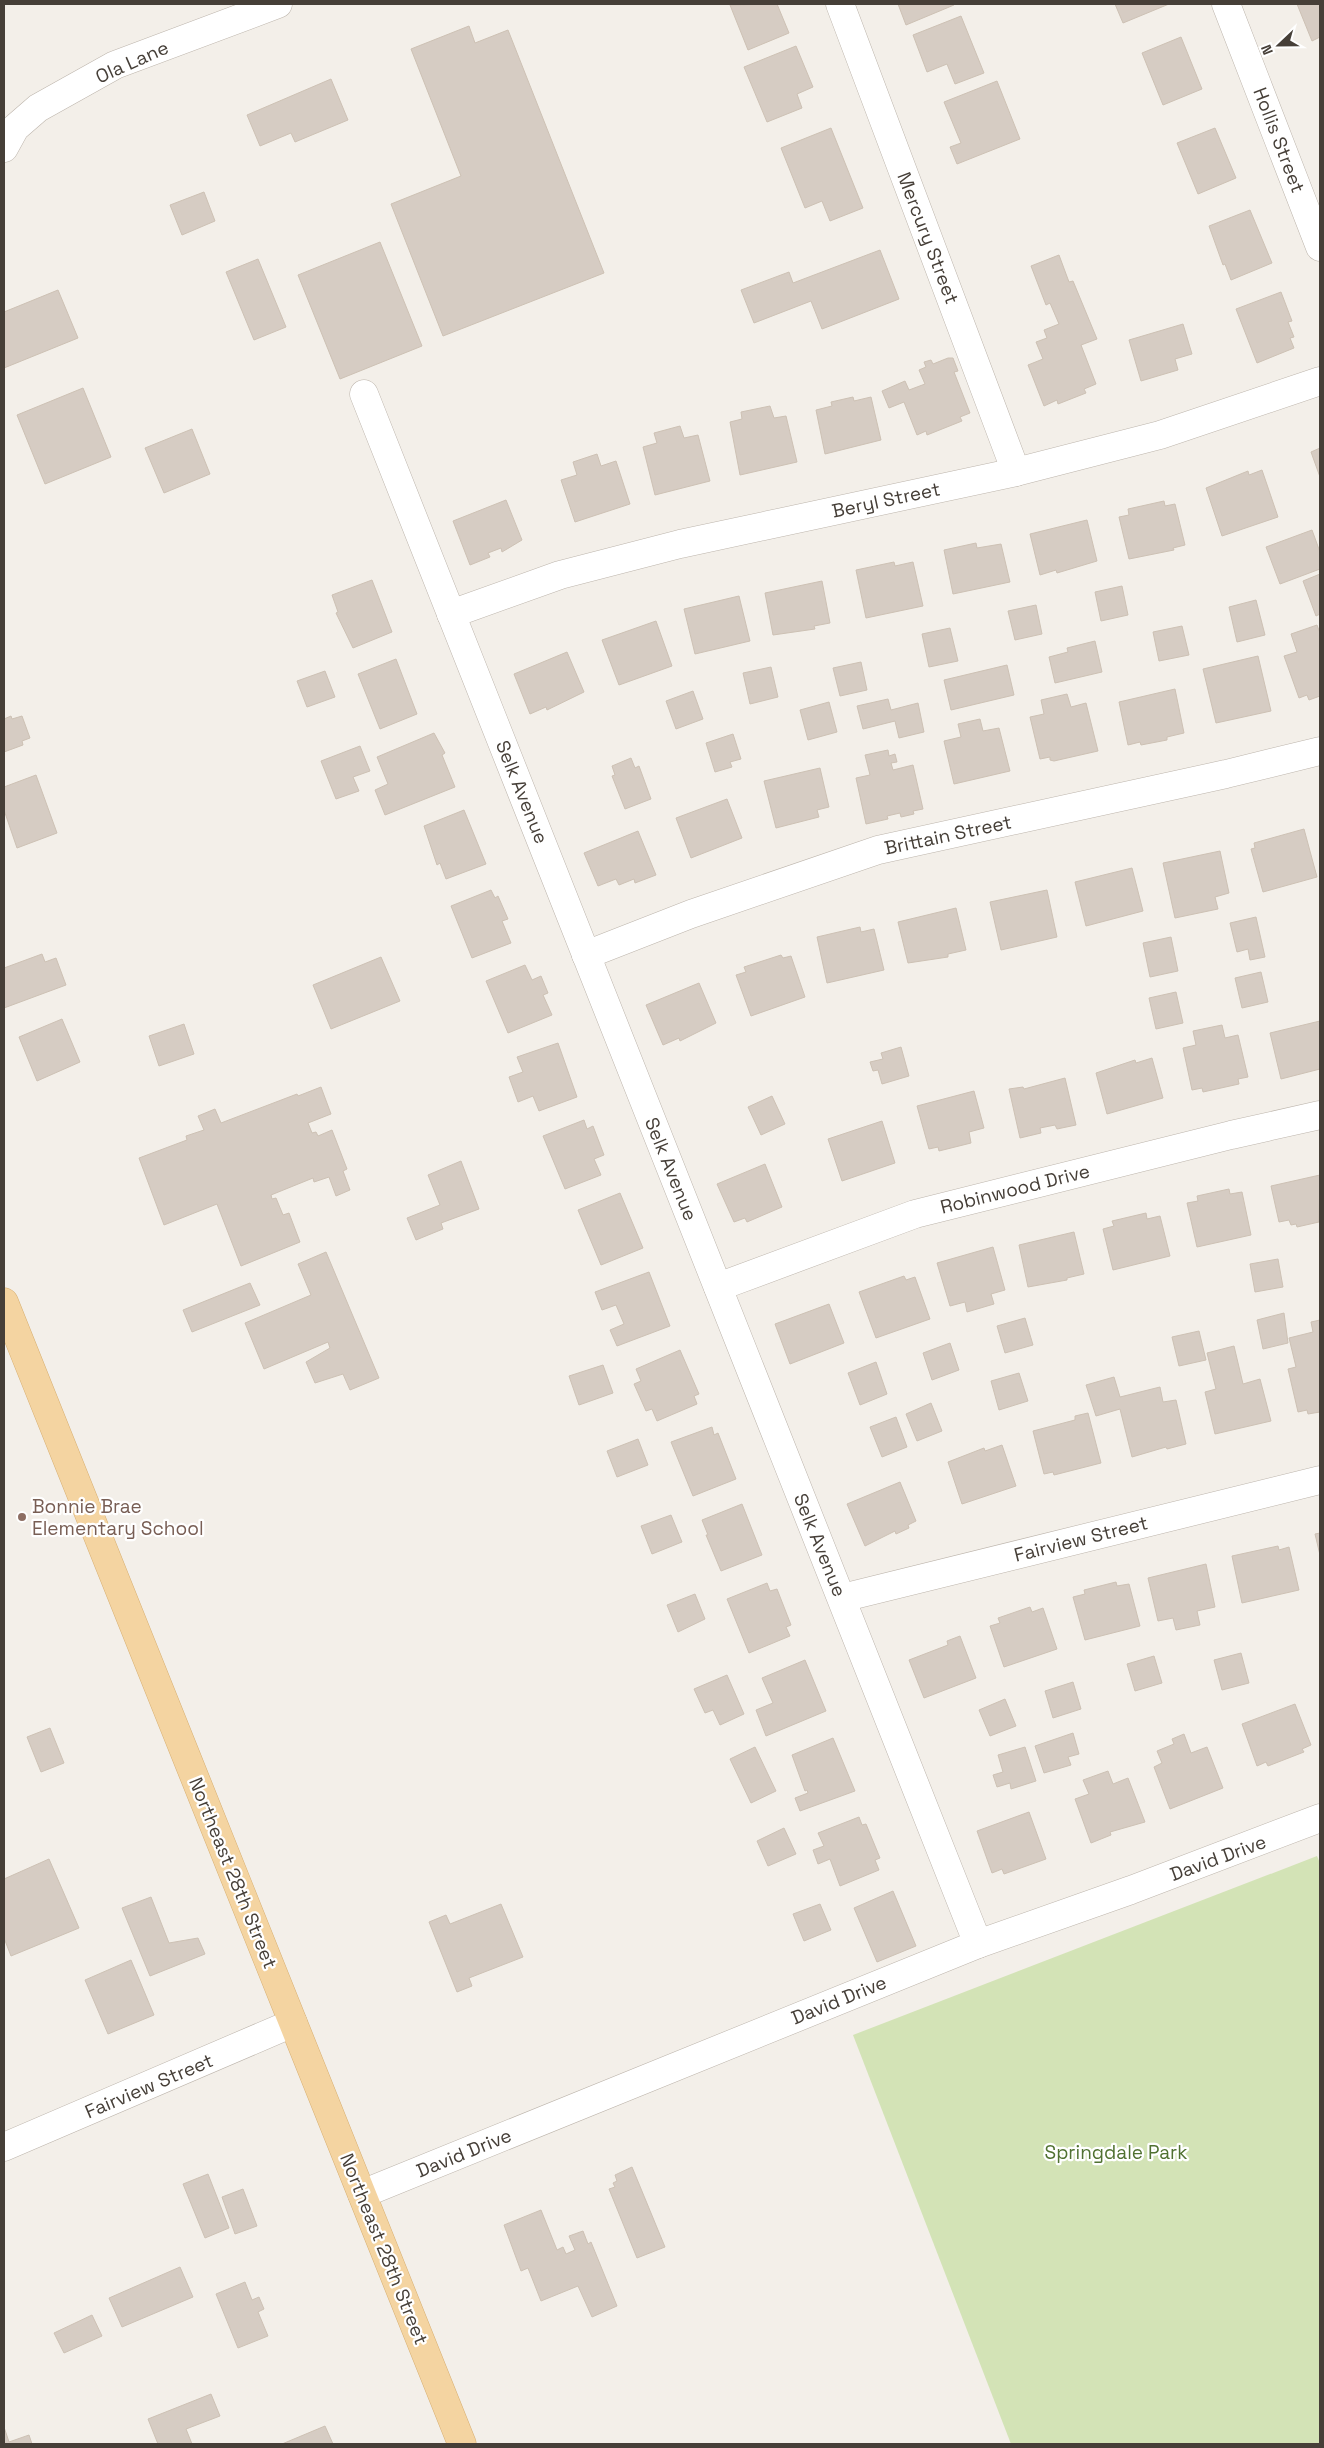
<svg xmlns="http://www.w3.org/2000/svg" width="1324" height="2448" font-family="'Space Grotesk',sans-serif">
<rect width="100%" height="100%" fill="#f3efe9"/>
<!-- green -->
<polygon fill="#d3e3b6" points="1317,1856 1320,1863 1320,2444 1011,2444 853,2035"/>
<!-- building -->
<g fill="#d6ccc3" stroke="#cdc1b4">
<polygon points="777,4 789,33 748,50 730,5"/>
<polygon points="898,4 954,4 954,5 906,25"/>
<polygon points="1115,4 1169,4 1123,23"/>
<polygon points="1297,4 1320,4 1320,37 1312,41"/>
<polygon points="961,16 984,73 955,84 947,64 927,72 913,35"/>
<polygon points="469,26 475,43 508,30 604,273 443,336 391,204 461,176 411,49"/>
<polygon points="1181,37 1202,89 1163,105 1142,53"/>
<polygon points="796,46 813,87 797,94 802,108 767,122 744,67"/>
<polygon points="331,79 348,120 295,142 291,133 260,146 247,115"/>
<polygon points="997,81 1020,139 957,164 950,147 961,143 944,102"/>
<polygon points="831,128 863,208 830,221 822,201 805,208 781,148"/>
<polygon points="1215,128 1236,178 1198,194 1177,143"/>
<polygon points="204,192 215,221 182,235 170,205"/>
<polygon points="1250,210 1272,263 1231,280 1225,264 1223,265 1209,226"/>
<polygon points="380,242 422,346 340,379 298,275"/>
<polygon points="880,250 899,299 822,329 811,301 754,323 741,290 789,272 793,283"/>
<polygon points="1059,255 1069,282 1073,281 1097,339 1081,345 1096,384 1084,389 1086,393 1058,404 1057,400 1044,406 1028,365 1043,359 1036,342 1047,338 1044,330 1059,324 1050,303 1046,305 1031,266"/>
<polygon points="258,259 286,327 254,340 226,272"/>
<polygon points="58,290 78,338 4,368 4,312"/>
<polygon points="1281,292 1292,321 1288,322 1294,337 1290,338 1294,348 1257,363 1236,309"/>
<polygon points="1183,324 1192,354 1175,359 1178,370 1141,381 1129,340"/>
<polygon points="948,358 953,358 958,371 954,372 970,413 960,417 962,421 927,435 926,431 917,435 904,402 889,408 882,391 905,381 909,390 925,384 919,370 926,367 924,362 931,360 933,364"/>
<polygon points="83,388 111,457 45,484 17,415"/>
<polygon points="853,397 854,401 871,397 881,440 825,454 816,410 832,406 831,402"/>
<polygon points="770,406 774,418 786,416 797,462 740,475 730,422 742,419 741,412"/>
<polygon points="680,426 684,438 698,435 710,481 655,495 643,447 657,443 654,433"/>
<polygon points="192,429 210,474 164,493 145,448"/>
<polygon points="1320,448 1320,477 1311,452"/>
<polygon points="597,454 601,466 616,461 630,504 575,522 561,480 577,475 573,462"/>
<polygon points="1262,470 1278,517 1222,536 1206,488 1248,471 1249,475"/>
<polygon points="506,500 522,540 502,552 501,548 488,553 490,557 470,565 453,521"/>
<polygon points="1164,501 1165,506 1175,504 1185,545 1173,548 1174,550 1129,559 1119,517 1129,515 1128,509"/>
<polygon points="1087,520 1097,561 1057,573 1056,570 1040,575 1030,534"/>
<polygon points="1312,530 1320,552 1320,569 1280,584 1266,547"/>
<polygon points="976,543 977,548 1001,544 1010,582 953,594 944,550"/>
<polygon points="894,562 895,566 913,562 923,606 866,618 856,570"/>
<polygon points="1320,574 1320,614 1316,616 1303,581"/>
<polygon points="372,580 392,632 353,648 336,613 338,612 332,595"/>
<polygon points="822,581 830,623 814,626 815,629 773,635 765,593"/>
<polygon points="1122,586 1128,615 1101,621 1095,592"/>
<polygon points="739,596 750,641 695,654 684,609"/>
<polygon points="1256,600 1265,635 1237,642 1229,607"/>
<polygon points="1036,605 1042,634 1015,640 1008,611"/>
<polygon points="656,621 672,666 619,685 602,640"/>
<polygon points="1317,625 1320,633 1320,696 1309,700 1307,695 1299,698 1284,656 1297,652 1291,634"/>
<polygon points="1182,626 1189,655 1159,661 1153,632"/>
<polygon points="950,628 958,661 929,667 922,634"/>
<polygon points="1095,641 1102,672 1055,683 1049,657 1068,652 1067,648"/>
<polygon points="567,652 584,692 547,710 546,707 530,714 514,674"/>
<polygon points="1258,656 1271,711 1216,723 1203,669"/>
<polygon points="396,659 417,714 380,729 358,674"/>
<polygon points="861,662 867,690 840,696 833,668"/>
<polygon points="1007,665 1014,695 951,710 944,680"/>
<polygon points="771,667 778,697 750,704 743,673"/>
<polygon points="325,671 335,697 307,707 297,681"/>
<polygon points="1175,689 1184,733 1167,737 1167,740 1141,745 1140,742 1128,745 1119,702"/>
<polygon points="693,691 703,719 676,729 666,701"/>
<polygon points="1067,694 1071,707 1086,703 1098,751 1054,761 1050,760 1050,757 1040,759 1030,717 1044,714 1041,700"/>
<polygon points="888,699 891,710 918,703 924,732 899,738 895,721 863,729 857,706"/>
<polygon points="829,702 837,732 808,740 800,710"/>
<polygon points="11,716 12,719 22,716 30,738 22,741 23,745 4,752 4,719"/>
<polygon points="980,719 983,731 999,728 1010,771 954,784 944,741 961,737 958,724"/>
<polygon points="434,733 445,753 442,755 455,787 385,815 375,790 388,784 377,757"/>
<polygon points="733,734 741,759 730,762 732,767 715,772 706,743"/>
<polygon points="360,746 370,771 353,777 359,791 336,799 321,761"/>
<polygon points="888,750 889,756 895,754 897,762 891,763 893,770 913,765 923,809 913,811 914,814 901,817 900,813 887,816 888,819 866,824 856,778 870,775 865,755"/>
<polygon points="631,758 635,768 639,766 651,799 625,809 612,776 615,775 612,766"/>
<polygon points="820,768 829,807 817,810 819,817 776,828 764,781"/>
<polygon points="36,775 57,833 17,848 4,810 4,787"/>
<polygon points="727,799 742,838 691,858 676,818"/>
<polygon points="464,810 486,864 446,879 440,863 437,865 424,826"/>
<polygon points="1304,829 1317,877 1263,892 1251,849 1255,848 1254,843"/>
<polygon points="638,831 656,875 635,883 634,879 619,885 616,879 598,886 584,853"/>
<polygon points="1220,851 1229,893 1215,897 1218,909 1175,918 1163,863"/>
<polygon points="1132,868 1143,911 1086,926 1075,882"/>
<polygon points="491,890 495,898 498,896 508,919 502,921 511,943 472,958 451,906"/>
<polygon points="1047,890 1057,937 1001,950 990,902"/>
<polygon points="956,908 966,950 948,954 948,957 908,963 898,922"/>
<polygon points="1256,917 1265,957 1250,960 1248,949 1237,952 1230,923"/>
<polygon points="860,927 861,932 874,929 884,970 827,983 817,937"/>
<polygon points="1171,937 1178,971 1150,977 1143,943"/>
<polygon points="42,954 45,962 56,958 66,985 4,1008 4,968"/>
<polygon points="781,955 783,958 791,956 805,997 751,1016 736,975 746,972 744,967"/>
<polygon points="381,957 400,1001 331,1029 313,985"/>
<polygon points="525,965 532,980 541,976 548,993 543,995 552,1015 508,1033 486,981"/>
<polygon points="1261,972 1268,1002 1242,1008 1235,978"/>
<polygon points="699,983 716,1023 680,1041 679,1038 663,1045 646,1005"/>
<polygon points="1176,992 1183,1023 1156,1029 1149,998"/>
<polygon points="62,1019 80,1062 37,1081 19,1037"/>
<polygon points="1320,1021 1320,1069 1281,1079 1270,1033"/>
<polygon points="184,1024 194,1054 159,1066 149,1036"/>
<polygon points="1222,1025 1225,1038 1238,1035 1248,1077 1238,1079 1239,1084 1203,1092 1202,1088 1192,1090 1183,1048 1196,1045 1193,1031"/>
<polygon points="558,1043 577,1097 539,1111 533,1096 518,1102 509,1077 523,1072 517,1057"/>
<polygon points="901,1047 909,1076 882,1084 878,1070 873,1071 870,1062 883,1059 881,1053"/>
<polygon points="1152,1058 1163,1098 1107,1114 1096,1073 1135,1060 1136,1063"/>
<polygon points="1065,1078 1076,1125 1057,1129 1055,1125 1040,1128 1041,1133 1020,1138 1009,1089 1023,1087 1024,1089"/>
<polygon points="321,1087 331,1114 308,1123 312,1133 316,1132 318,1136 332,1130 347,1169 343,1171 350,1190 336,1196 329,1177 314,1182 313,1178 271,1195 272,1199 276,1198 283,1215 289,1213 300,1242 241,1266 217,1204 164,1225 139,1158 187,1140 186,1136 204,1130 198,1116 215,1109 221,1123 297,1094 298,1096"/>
<polygon points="974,1091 984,1128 969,1132 971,1143 939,1151 938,1147 929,1149 917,1106"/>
<polygon points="772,1096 785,1124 761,1135 748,1107"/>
<polygon points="584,1120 587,1129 593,1126 604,1155 594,1159 601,1175 565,1189 543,1136"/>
<polygon points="882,1121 895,1163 842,1181 828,1139"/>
<polygon points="461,1161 479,1209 441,1223 443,1229 416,1240 407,1218 440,1205 428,1175"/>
<polygon points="765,1164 782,1207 747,1222 745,1218 734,1222 717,1184"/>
<polygon points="1320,1175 1319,1222 1297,1227 1296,1224 1291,1225 1289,1220 1279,1222 1271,1186"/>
<polygon points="1229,1189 1230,1194 1242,1192 1251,1235 1197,1247 1187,1203 1198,1201 1197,1196"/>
<polygon points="620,1193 643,1248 601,1265 578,1210"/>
<polygon points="1146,1213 1147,1219 1160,1216 1170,1256 1113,1270 1103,1229 1114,1226 1112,1221"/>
<polygon points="1074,1232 1084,1274 1067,1278 1067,1280 1028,1287 1019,1245"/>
<polygon points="993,1247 1005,1290 991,1294 994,1304 967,1312 965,1302 950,1306 937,1263"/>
<polygon points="326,1252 379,1378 350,1390 343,1374 315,1383 306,1362 330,1348 328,1342 264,1369 245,1323 311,1295 298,1264"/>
<polygon points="1278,1259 1283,1287 1255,1292 1250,1264"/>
<polygon points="649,1272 670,1326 617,1346 610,1330 624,1324 616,1305 602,1310 595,1292"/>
<polygon points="904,1276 906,1280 915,1277 930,1319 876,1338 859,1292"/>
<polygon points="250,1283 260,1305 192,1332 183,1310"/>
<polygon points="829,1304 844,1343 790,1364 775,1324"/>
<polygon points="1284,1313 1288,1343 1263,1349 1257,1320"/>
<polygon points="1025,1318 1033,1345 1005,1353 997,1326"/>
<polygon points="1320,1320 1320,1412 1308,1414 1307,1410 1298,1412 1288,1369 1296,1367 1289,1338 1313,1332 1311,1322"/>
<polygon points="1199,1331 1206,1360 1179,1366 1172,1337"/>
<polygon points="950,1343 959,1370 932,1380 923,1353"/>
<polygon points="1234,1346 1243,1384 1260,1379 1271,1421 1215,1434 1205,1392 1216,1389 1207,1353"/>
<polygon points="680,1350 699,1394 694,1396 697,1404 657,1421 652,1409 646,1411 634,1384 641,1381 636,1369"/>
<polygon points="876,1362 887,1394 860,1405 848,1373"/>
<polygon points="603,1365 613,1393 579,1405 569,1376"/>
<polygon points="1019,1373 1028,1401 999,1410 991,1381"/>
<polygon points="1114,1377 1120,1397 1160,1387 1163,1402 1176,1400 1186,1444 1167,1449 1166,1447 1132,1457 1120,1409 1096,1416 1086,1385"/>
<polygon points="931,1403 942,1431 917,1441 906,1414"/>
<polygon points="1088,1413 1101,1463 1058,1474 1054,1475 1053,1472 1044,1474 1033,1431 1075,1420 1075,1416"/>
<polygon points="896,1417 907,1447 882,1457 870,1427"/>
<polygon points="712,1427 714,1435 718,1433 736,1479 693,1496 671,1442"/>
<polygon points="638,1439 648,1465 617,1477 607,1451"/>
<polygon points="1002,1445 1016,1486 962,1504 948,1462 984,1448 985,1451"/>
<polygon points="900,1482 916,1521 908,1525 909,1528 896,1534 895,1531 865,1546 847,1504"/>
<polygon points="742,1504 762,1555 721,1571 706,1535 708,1535 702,1520"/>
<polygon points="671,1515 682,1542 652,1554 641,1526"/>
<polygon points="1320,1533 1320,1555 1315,1534"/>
<polygon points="1278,1546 1279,1550 1289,1547 1299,1590 1242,1603 1232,1556"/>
<polygon points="1206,1564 1215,1607 1197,1611 1200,1625 1176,1630 1173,1618 1158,1621 1148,1578"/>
<polygon points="1116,1582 1117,1586 1129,1584 1140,1626 1085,1640 1073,1597 1085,1594 1084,1590"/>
<polygon points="767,1583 770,1591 777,1589 791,1625 786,1627 790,1636 749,1653 727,1599"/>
<polygon points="695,1594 705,1619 678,1632 667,1605"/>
<polygon points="1030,1607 1032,1612 1043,1608 1057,1649 1004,1667 990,1626 1000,1623 998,1618"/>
<polygon points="960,1636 976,1678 924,1698 909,1660 948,1645 947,1641"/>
<polygon points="1241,1653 1249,1683 1222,1690 1214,1660"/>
<polygon points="1154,1656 1162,1683 1135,1691 1127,1664"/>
<polygon points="805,1660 826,1711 766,1736 756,1710 773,1703 762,1678"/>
<polygon points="727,1675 744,1714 720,1725 713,1710 705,1713 694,1689"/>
<polygon points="1073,1682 1081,1709 1053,1718 1045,1691"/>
<polygon points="1005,1699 1016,1726 990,1736 979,1710"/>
<polygon points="1295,1704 1311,1745 1302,1749 1304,1752 1268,1766 1266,1762 1257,1766 1242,1724"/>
<polygon points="50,1728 64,1763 41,1772 27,1737"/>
<polygon points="1073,1733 1079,1754 1068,1757 1071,1765 1044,1773 1035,1746"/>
<polygon points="1184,1734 1191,1753 1207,1747 1223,1788 1170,1809 1154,1767 1162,1763 1157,1751 1174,1744 1172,1739"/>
<polygon points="833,1738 855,1791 800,1811 795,1798 808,1793 807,1790 805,1791 792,1755"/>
<polygon points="755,1747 776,1791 751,1803 730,1759"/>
<polygon points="1025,1747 1036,1781 1011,1789 1010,1783 997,1787 993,1775 1003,1772 998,1755"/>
<polygon points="1108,1771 1113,1784 1128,1778 1145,1822 1110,1832 1111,1835 1091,1843 1075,1799 1089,1794 1083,1780"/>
<polygon points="1029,1812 1046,1859 1004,1874 1002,1869 992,1873 977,1831"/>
<polygon points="859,1817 862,1825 866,1824 880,1858 875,1860 879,1870 840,1886 830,1859 818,1864 813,1850 824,1846 818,1833"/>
<polygon points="784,1828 796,1854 768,1866 757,1841"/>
<polygon points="49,1859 79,1928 11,1956 4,1938 4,1879"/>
<polygon points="893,1891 916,1946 877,1962 854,1908"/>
<polygon points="151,1897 169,1943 198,1938 205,1954 150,1976 122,1908"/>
<polygon points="501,1904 523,1957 469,1978 472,1986 457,1992 429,1922 446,1915 450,1924"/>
<polygon points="820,1904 831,1930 804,1941 793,1914"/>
<polygon points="131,1960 154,2015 108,2034 85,1980"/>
<polygon points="632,2167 665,2247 637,2258 609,2189 615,2187 613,2183 617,2181 615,2175"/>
<polygon points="208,2174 229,2228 205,2238 183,2184"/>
<polygon points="243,2189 257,2226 235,2234 222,2197"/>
<polygon points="541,2210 557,2250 563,2247 566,2254 575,2250 569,2236 583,2231 588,2244 591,2242 617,2306 592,2317 578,2286 541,2301 528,2268 521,2271 504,2225"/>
<polygon points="180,2267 193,2297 122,2327 109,2298"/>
<polygon points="245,2282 252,2300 259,2297 264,2309 258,2312 268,2336 238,2348 216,2294"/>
<polygon points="92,2315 102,2336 64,2353 54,2333"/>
<polygon points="211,2394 220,2416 186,2429 192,2444 158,2444 148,2419"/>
<polygon points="325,2426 333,2444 282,2444"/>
<polygon points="4,2427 9,2442 29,2435 32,2444 4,2444"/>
</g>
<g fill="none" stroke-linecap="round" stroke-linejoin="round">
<defs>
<g id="minor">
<polyline points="840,4 1016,472"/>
<polyline points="1226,4 1320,247"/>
<polyline points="4,148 15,128 38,108 115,65 278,4"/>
<polyline points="364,394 978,1944"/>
<polyline points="451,614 560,575 680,544 1016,472 1160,435 1320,381"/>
<polyline points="586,955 691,914 878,850 1226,774 1320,751"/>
<polyline points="718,1287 915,1214 1231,1135 1320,1115"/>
<polyline points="842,1598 1320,1480"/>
<polyline points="4,2147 293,2023"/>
<polyline points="362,2194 978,1944 1131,1890 1320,1818"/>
</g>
<polyline id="major" points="4,1302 462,2444"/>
</defs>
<!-- minor casing -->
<use href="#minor" stroke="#bdb5ac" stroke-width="29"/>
<!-- major casing -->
<use href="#major" stroke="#d7af72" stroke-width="29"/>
<!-- minor -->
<use href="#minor" stroke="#fff" stroke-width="28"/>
<!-- major -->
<use href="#major" stroke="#f4d4a1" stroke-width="28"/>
</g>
<!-- markers -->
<circle fill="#8d6e63" stroke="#fff" stroke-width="2" cx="22" cy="1517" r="5"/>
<g text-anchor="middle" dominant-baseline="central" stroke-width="4.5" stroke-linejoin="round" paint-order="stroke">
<!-- street labels -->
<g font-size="19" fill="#463f38" stroke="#fff">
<text transform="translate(132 62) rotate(-24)">Ola Lane</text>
<text transform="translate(1279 140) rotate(69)">Hollis Street</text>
<text transform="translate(928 238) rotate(69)">Mercury Street</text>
<text transform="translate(886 500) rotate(-12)">Beryl Street</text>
<text transform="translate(522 792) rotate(68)">Selk Avenue</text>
<text transform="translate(948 835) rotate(-12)">Brittain Street</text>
<text transform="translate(671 1169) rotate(68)">Selk Avenue</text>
<text transform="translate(1015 1189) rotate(-14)">Robinwood Drive</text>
<text transform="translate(1081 1539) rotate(-14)">Fairview Street</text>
<text transform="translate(820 1545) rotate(68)">Selk Avenue</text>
<text transform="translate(1218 1858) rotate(-20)">David Drive</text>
<text transform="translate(233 1873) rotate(68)">Northeast 28th Street</text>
<text transform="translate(839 2000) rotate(-22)">David Drive</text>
<text transform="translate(149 2086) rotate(-23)">Fairview Street</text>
<text transform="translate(464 2153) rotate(-22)">David Drive</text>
<text transform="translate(384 2249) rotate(68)">Northeast 28th Street</text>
</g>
<!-- education labels -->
<g font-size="19" fill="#785e54" stroke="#fff" text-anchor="start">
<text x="32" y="1506">Bonnie Brae<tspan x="32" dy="22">Elementary School</tspan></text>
</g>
<!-- park labels -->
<g font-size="19" fill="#507131" stroke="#fff">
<text x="1116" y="2152">Springdale Park</text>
</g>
</g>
<!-- border -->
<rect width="1324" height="2448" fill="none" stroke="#463f38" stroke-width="10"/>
<!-- north arrow -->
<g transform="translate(1279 45) rotate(248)" stroke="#ffffff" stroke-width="4" paint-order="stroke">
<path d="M0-4L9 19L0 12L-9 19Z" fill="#463f38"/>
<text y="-8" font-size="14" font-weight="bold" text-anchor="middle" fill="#463f38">N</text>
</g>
</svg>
